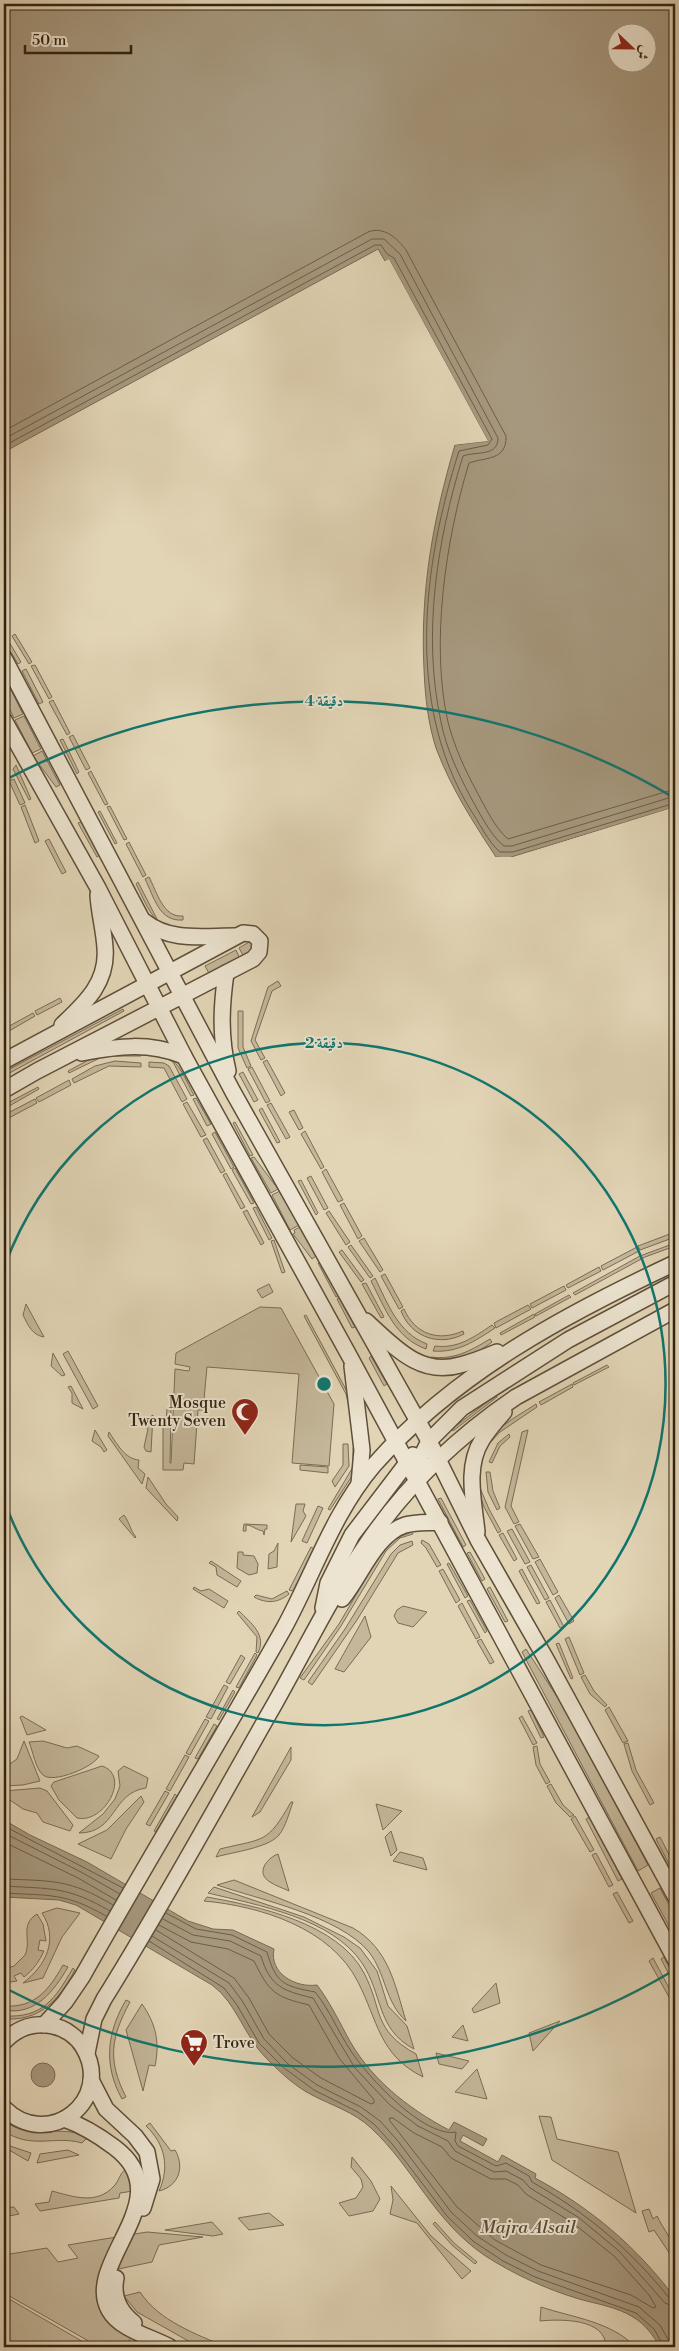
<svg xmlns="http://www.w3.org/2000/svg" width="679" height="2351" font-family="'Libre Bodoni',Amiri,serif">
<rect width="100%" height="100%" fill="#e2d5b6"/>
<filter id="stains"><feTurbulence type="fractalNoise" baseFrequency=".004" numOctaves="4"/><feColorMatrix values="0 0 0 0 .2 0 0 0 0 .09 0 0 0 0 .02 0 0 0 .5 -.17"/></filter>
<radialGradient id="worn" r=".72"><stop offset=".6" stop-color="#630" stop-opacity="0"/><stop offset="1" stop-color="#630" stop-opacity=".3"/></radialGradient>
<!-- green -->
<g fill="#c4b79a" stroke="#7b6c56">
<polygon points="15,634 32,662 29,664 12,636"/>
<polygon points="6,637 21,662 18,664 4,641"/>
<polygon points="35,665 52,697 49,699 31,666"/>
<polygon points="26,669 43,702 39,704 22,671"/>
<polygon points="6,680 23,714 14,718 4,698 4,681"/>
<polygon points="53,700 70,733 67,735 49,702"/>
<polygon points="24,716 41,749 32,753 15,720"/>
<polygon points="73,735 90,768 86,770 69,737"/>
<polygon points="63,739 79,772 77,774 60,740"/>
<polygon points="42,751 60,785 56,787 33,756"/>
<polygon points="16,765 31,799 29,800 13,769"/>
<polygon points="91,771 108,804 105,805 88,773"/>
<polygon points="14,779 25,803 20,805 9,781"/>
<polygon points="25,805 39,841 35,843 21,807"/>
<polygon points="110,806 127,839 124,840 107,807"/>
<polygon points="100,811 117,843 115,844 98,812"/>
<polygon points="81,822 100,855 97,857 78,823"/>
<polygon points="49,839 66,872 62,874 45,841"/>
<polygon points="129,842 146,875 143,877 126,844"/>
<path d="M149,877C157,892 163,918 183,916V920C159,922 154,897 145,879Z"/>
<path d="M138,882L157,919L161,923L178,929C153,928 146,903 136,884Z"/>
<polygon points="251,941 255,949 243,955 239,948"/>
<polygon points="236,950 240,959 210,975 205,966"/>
<polygon points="278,981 281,986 272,991 255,1040 265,1058 261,1060 251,1041 268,987"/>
<polygon points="60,998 62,1002 37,1015 35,1011"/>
<polygon points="123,1009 124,1011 4,1076 4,1072"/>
<polygon points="238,1011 243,1011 243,1047 251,1066 247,1068 238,1048"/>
<polygon points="33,1013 35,1016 4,1034 4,1029"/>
<polygon points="141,1053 141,1056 104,1056 69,1073 68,1071 96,1056"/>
<path d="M152,1054C176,1050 184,1078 194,1095L191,1096L173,1062L163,1056Z"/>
<polygon points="267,1060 285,1093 281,1096 263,1062"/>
<polygon points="115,1061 141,1063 141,1067 109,1066 74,1083 72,1079 95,1066"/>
<polygon points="149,1062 164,1063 169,1066 187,1099 182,1102 164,1068 149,1067"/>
<polygon points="252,1067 270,1101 266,1103 248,1069"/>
<polygon points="243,1072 258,1100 254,1102 239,1074"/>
<polygon points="69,1080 71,1085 39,1102 36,1098"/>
<polygon points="38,1087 39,1089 4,1109 4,1105"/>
<polygon points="196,1098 211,1124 207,1126 193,1099"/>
<polygon points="35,1099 37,1103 5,1120 4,1115"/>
<polygon points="187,1102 206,1135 201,1137 183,1104"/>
<polygon points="271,1103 290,1137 286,1139 267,1105"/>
<polygon points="262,1108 280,1142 277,1143 259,1110"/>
<polygon points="294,1110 303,1128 299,1130 289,1112"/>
<polygon points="235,1122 253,1155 250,1156 233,1123"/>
<polygon points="305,1131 324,1167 321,1169 301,1134"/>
<polygon points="215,1132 234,1167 231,1169 212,1134"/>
<polygon points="207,1138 225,1171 221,1173 203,1140"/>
<polygon points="254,1157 278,1189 271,1193 251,1158"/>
<polygon points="235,1168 254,1203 251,1204 232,1170"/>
<polygon points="326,1169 343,1200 338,1202 322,1172"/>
<polygon points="226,1173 245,1207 241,1209 223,1175"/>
<polygon points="311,1176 328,1208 324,1210 307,1178"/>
<polygon points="301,1180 318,1213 316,1215 298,1181"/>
<polygon points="280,1191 299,1225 290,1230 272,1195"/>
<polygon points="344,1203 362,1236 358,1239 340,1205"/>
<polygon points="256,1207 272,1238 269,1240 253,1208"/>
<polygon points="247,1210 264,1243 261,1245 243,1212"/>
<polygon points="329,1211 350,1242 346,1245 326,1213"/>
<polygon points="300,1227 317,1255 312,1259 293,1234 295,1233 294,1230"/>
<polygon points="675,1232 675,1237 640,1250 638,1246"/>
<polygon points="364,1238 383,1270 380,1272 359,1241"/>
<polygon points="274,1240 285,1272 282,1273 271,1241"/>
<polygon points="675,1243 675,1246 645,1257 575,1295 573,1293 640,1256"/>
<polygon points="351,1245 373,1276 370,1278 348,1247"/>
<polygon points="637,1247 639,1251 603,1270 601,1266"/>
<polygon points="342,1250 364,1280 361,1282 339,1252"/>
<polygon points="321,1262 339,1296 336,1297 318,1263"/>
<polygon points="599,1267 601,1271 568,1288 566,1285"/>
<polygon points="385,1274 403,1307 399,1309 381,1276"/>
<path d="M375,1278C388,1304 398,1333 427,1344L426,1349C395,1338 385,1308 371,1281Z"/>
<polygon points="366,1283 384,1317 381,1318 362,1284"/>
<polygon points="269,1284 273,1292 262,1298 257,1290"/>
<polygon points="564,1286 566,1290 532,1308 530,1304"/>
<polygon points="569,1295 571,1297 536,1316 535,1314"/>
<polygon points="339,1298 355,1327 352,1328 337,1299"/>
<path d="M26,1304L44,1337C32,1335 28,1325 23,1315Z"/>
<polygon points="528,1305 531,1309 496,1328 494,1323"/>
<polygon points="260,1307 281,1308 334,1404 329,1466 292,1463 299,1374 207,1367 203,1410 198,1410 194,1464 184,1463 183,1470 163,1470 163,1427 166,1420 167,1409 171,1409 170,1463 171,1463 175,1369 189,1371 190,1367 175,1364 176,1353"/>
<path d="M404,1309C415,1334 438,1342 463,1331L464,1334C439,1347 411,1337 401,1311Z"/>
<polygon points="534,1314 535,1317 501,1335 500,1333"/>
<polygon points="306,1315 349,1395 349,1406 346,1394 304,1316"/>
<path d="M492,1325L495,1328C475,1341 458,1353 433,1351L435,1346C458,1349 474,1337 492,1325Z"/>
<path d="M490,1339L492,1342C473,1357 454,1361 430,1360L431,1357C454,1360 470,1351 490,1339Z"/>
<polygon points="68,1351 98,1406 93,1409 63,1354"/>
<polygon points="53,1353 65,1375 62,1376 51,1366"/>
<polygon points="371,1356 387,1384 384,1386 369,1358"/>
<polygon points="607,1365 609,1367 574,1385 573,1383"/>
<polygon points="572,1384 573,1387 541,1405 539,1402"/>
<polygon points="71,1386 83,1409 72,1403 72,1393 68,1387"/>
<polygon points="496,1395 497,1397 453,1431 452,1429"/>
<path d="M536,1404L537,1407L500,1432L488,1445L481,1461C483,1433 515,1418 536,1404Z"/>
<polygon points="153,1415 151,1452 146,1451 144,1447 148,1429 142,1423 148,1420 148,1418"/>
<polygon points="95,1430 107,1450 104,1452 101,1447 92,1441"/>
<polygon points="528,1430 511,1506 519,1522 514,1524 505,1507 522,1432"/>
<path d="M109,1432C117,1444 125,1459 139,1460L138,1468L145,1474L142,1484L108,1436Z"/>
<polygon points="509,1434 510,1437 500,1446 492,1463 489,1462 498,1443"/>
<polygon points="343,1444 348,1444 349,1466 335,1487 332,1481 343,1465"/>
<polygon points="356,1447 354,1473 330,1510 328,1509 353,1467 353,1448"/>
<polygon points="300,1465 328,1467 328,1473 300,1470"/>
<polygon points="486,1472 490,1472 493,1491 500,1508 497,1510 488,1492"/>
<polygon points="148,1477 166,1504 178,1517 177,1521 146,1488"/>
<polygon points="480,1488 489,1509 501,1531 498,1533 484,1507 478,1489"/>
<polygon points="441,1498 466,1545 463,1547 438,1499"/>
<polygon points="296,1504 305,1504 303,1511 306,1516 291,1542"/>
<polygon points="318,1506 323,1508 307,1543 302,1541"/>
<path d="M124,1515C130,1523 130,1530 136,1537L135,1538L119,1519Z"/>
<path d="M244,1524L267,1525V1529H265L264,1535L263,1531C256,1530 252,1525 246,1525V1531H243Z"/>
<polygon points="520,1524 539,1557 533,1559 515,1526"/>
<polygon points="512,1529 530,1562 525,1564 507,1531"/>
<polygon points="412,1532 413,1534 400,1538 386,1551 341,1626 304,1680 300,1678 339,1624 383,1549 393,1539"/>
<polygon points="503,1533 517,1559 514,1561 499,1535"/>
<polygon points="422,1540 429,1544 441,1565 437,1567 426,1548 421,1543"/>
<polygon points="412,1541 413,1545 398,1553 357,1620 312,1685 308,1682 345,1629 391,1554 400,1545"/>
<polygon points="278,1543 277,1567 268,1569 269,1554 274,1551"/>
<polygon points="311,1547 314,1549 293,1591 289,1590"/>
<polygon points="238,1552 243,1552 243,1555 254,1556 258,1564 257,1573 249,1575 237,1568"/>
<polygon points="470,1552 485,1579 482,1581 467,1553"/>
<polygon points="540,1559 558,1592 553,1595 535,1562"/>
<polygon points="211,1561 241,1581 237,1587 217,1575 216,1567 209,1563"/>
<polygon points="449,1563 468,1596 465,1598 447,1564"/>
<polygon points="531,1565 549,1598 545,1600 527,1567"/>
<polygon points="443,1569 460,1600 456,1603 439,1571"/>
<polygon points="522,1569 540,1603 537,1604 519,1571"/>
<polygon points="194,1587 201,1591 209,1589 228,1601 224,1608 193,1589"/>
<polygon points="490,1587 508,1621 505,1622 487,1589"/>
<path d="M287,1591L289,1594C278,1603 267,1604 254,1597L256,1595L272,1599Z"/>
<polygon points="559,1595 574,1621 569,1624 555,1598"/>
<polygon points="470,1600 487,1631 485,1633 467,1601"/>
<polygon points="550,1600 564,1627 560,1628 546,1602"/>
<polygon points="462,1603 480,1637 476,1639 458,1606"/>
<polygon points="403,1606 427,1612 413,1627 398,1623 394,1616 397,1610"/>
<path d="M239,1611C251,1623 267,1635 258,1653L256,1652L257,1637L237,1613Z"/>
<polygon points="365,1616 371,1637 344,1672 335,1669"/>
<polygon points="569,1637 584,1673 580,1675 565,1639"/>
<polygon points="481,1639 494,1662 490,1664 477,1641"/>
<polygon points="559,1643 573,1678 571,1679 556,1644"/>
<polygon points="526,1649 563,1706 648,1865 638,1871 522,1652"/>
<polygon points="255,1653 257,1655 239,1688 236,1687"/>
<polygon points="241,1655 245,1658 230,1684 226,1682"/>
<polygon points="585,1675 594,1691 607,1705 605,1707 590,1694 581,1677"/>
<polygon points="224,1685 228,1687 211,1719 206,1717"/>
<polygon points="233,1690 235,1692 219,1720 217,1719"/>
<polygon points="609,1707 628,1741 623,1743 605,1710"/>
<polygon points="531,1710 544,1737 541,1738 528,1711"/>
<polygon points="22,1716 46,1730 27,1735 20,1717"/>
<polygon points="522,1716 537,1743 533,1745 519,1718"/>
<polygon points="205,1719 209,1721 190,1755 186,1753"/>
<polygon points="214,1724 217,1726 198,1759 195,1758"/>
<polygon points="24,1741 40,1781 23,1785 4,1786 4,1768 17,1759"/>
<path d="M43,1741L67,1748L77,1746L99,1756C94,1767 53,1784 43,1775C35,1768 33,1751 29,1742Z"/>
<polygon points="628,1743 636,1770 654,1803 650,1805 632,1771 624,1744"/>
<polygon points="537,1746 540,1764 550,1782 546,1784 536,1765 533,1747"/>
<polygon points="291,1747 291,1760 260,1812 252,1817"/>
<polygon points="185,1755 189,1757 170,1791 166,1789"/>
<path d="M102,1766C131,1775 105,1824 77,1818L59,1800L51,1786L54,1782Z"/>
<path d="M124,1766L148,1778L146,1788C111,1793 117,1833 79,1833L103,1814L115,1799L120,1786L118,1771Z"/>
<polygon points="551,1784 563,1805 574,1815 570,1817 556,1803 547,1786"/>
<polygon points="40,1788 47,1791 73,1825 70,1831 43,1822 37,1813 23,1809 4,1796 4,1791"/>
<polygon points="165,1791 169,1793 150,1826 146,1824"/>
<polygon points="175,1794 177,1796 156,1832 154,1831"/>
<polygon points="141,1796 144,1802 126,1829 111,1859 78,1844 107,1830"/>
<path d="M291,1802H293C289,1813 286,1826 279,1835C268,1848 233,1852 216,1857L220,1849C265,1838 267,1844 291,1802Z"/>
<polygon points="376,1804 402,1811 383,1830"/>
<polygon points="575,1816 594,1850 590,1852 571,1819"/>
<polygon points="590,1817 622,1879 618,1881 586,1819"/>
<polygon points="391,1831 397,1850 391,1856 385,1837"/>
<polygon points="660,1837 675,1866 673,1872 656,1839"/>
<polygon points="400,1852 423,1858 427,1870 393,1861"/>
<polygon points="596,1853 613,1885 609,1887 592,1855"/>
<path d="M278,1854L289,1891C283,1888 276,1886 270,1882C255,1873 267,1858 278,1854Z"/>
<path d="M234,1880L353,1928C389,1949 395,1985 406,2021C385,2002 386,1974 369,1952C339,1916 261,1900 217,1885Z"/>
<path d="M214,1887L304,1917L344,1937L360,1948L377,1971L388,2006L407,2026L414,2049C376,2029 383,1994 362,1963C332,1918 257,1905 208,1893Z"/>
<polygon points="660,1888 675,1916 675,1937 651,1893"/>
<polygon points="617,1892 633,1921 629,1923 613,1894"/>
<path d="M207,1897C257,1906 338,1923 364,1973C383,2009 372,2030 416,2054L423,2077C379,2055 378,2021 358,1982C331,1928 260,1906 204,1901Z"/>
<path d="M57,1908L80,1913L62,1937L43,1978L23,1983C46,1966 59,1939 42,1913Z"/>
<path d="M37,1914L43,1924L46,1941L40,1940L38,1950L44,1951C39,1962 33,1970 24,1977L21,1973L14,1976L17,1981L4,1983V1969L14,1966L25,1955C32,1940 19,1925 37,1914Z"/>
<polygon points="664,1957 675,1979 675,1986 661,1959"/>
<polygon points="653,1958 675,1999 675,2008 649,1961"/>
<path d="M63,1965L68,1967C54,1991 35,2016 4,2010V2006C35,2008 49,1990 63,1965Z"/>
<path d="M73,1968L75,1970C59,2000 41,2021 4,2019V2016C43,2018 55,1999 73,1968Z"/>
<polygon points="496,1983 500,2003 474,2013 472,2009"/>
<path d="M126,2000L130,2002C111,2037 107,2060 126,2097L122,2099C103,2065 107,2032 126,2000Z"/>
<path d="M142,2004C156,2024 160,2042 155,2066L149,2065L143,2091L126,2030Z"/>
<polygon points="560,2021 533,2051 529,2033"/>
<polygon points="463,2025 468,2041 452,2037"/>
<polygon points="436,2053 469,2061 462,2069 439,2064"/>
<polygon points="477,2069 487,2099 455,2092"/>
<polygon points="539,2116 551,2117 557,2139 618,2152 636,2213 552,2160"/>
<path d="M4,2121C35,2142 58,2123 88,2137L82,2143C54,2135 32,2150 4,2131Z"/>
<path d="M150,2123L171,2151L175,2150C185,2167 179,2186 159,2191C170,2167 165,2144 146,2126Z"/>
<polygon points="4,2144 31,2153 28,2161 4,2147"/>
<polygon points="68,2150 79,2155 37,2163 40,2154"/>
<polygon points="352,2157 371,2181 380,2199 373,2211 349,2216 339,2203 356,2198 363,2187 361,2179 351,2167"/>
<path d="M125,2170L129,2174L133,2191L120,2193L119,2198L40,2211L35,2204L49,2202L52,2191C74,2197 97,2205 114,2186C119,2181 120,2173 125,2170Z"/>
<polygon points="391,2186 431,2236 471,2271 462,2279 417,2223 390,2214 393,2200"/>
<polygon points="14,2207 19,2214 4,2217 4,2208"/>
<path d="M649,2209L653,2219L657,2216C663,2229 675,2242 675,2255L672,2257L654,2230L649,2232L642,2211Z"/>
<polygon points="269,2213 284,2225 249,2230 238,2218"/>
<polygon points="212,2222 223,2234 213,2236 165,2230"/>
<polygon points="435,2222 454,2243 477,2262 475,2264 453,2246 433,2224"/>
<path d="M147,2232L203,2237L159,2245L152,2262L104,2272C94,2314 101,2311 133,2335L125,2347H99L4,2293V2255L47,2248L58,2262L78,2258L68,2245Z"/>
<path d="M140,2292C159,2321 196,2334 226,2347H199L137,2312L124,2296Z"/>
<polygon points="4,2296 92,2347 4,2347"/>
<path d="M541,2307C571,2317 613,2322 635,2347H606C606,2318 560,2319 540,2321Z"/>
</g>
<!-- water -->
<g fill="#a6987e" stroke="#786952" fill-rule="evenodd">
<path d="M4,4H675V807L508,858L496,857C473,822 451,788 436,748C428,723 425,696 424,669C420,592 433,519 455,445L488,441L389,259L385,261L378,249L4,452ZM616,32H646V62H616Z"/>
<path d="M4,1820L30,1835L87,1862L188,1921L213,1929L233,1930L274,1949C269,1973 295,1988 317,1985C329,2001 337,2017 346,2034C368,2077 407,2108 449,2130L454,2122L487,2139L483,2146L463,2135L460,2141L498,2162L502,2155L536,2174L535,2178C591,2208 637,2247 675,2298V2347H660C653,2335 645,2324 633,2317C617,2307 597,2304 579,2299C546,2289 513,2274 484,2255C433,2220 414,2168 371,2128C354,2112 333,2106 312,2095C296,2087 281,2073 268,2060C244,2037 237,2003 212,1985L76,1905L59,1900L4,1897Z"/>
<circle cx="43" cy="2075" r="12"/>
</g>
<!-- pier -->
<g fill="#e2d5b6">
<polygon points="389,259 488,441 452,445 454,443 484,439 388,262 386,263 385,261"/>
<polygon points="675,807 675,810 515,860 496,859 493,857 514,857"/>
</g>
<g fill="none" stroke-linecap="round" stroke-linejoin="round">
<!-- shore -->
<g stroke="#6c5d48" stroke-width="1">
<path d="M4,431L368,232C384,226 397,238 406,250L506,436C507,461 485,457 469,463C446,539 430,643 448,722C454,746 465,770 477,792C485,807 495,828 508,839L675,789"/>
<path d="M4,439L372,239H384L400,254L498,438C498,457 476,451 463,456C437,540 422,635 441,722C446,748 458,773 470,796C479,812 490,835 504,846H512L675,796"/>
<path d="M4,446L375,245H381L387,254L394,258L492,439L488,445L459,451C423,564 405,702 470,809C479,822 488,842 500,852H513L675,803"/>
<polyline points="4,1826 123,1888"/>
<polyline points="4,1833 81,1872 120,1894"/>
<polyline points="4,1842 78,1878 116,1900"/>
<path d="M4,1879C52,1881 70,1879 113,1905"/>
<path d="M4,1886C51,1889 67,1886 110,1911"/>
<path d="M4,1893C50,1896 64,1892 106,1916"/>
<path d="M166,1913L196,1929L232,1935L267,1952C276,1984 284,1986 315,1992C330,2010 338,2032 351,2051C368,2077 424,2138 456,2132L455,2141L458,2146L496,2166L506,2163L529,2176L532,2182C587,2213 631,2250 670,2299L675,2301"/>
<path d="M163,1919L193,1935L230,1941L261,1956C270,1987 284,1991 313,1998L355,2068L390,2105L418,2126L448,2141L455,2151L494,2172L506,2171L523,2180L530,2188L578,2217L619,2251L665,2303L675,2307"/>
<path d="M156,1930L234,1978L249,1998L269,2034L293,2058L321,2078L371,2104L374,2103V2100L339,2058L309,2005C275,1997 269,1992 254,1961L228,1949L191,1942L159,1925"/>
<polyline points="152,1936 229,1983 243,2002 264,2039 288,2064 317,2085 361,2107 380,2121 398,2141 451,2212 477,2236 506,2255 538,2271 639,2307 660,2325 669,2341 670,2347"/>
<polyline points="149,1941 224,1988 237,2005 259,2043 284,2068 314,2090 358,2112 375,2125 393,2145 447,2216 473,2241 503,2261 535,2277 636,2313 654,2329 664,2347"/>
<polygon points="390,2118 393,2118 414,2133 442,2147 451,2158 491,2179 506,2179 518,2185 526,2194 573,2223 614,2256 649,2295 656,2307 653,2308 631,2295 541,2265 495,2240 457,2207 390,2121"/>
</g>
<defs>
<g id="minor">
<polyline points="4,658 233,1092 429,1441 478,1540 546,1659 675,1896"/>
<polyline points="4,720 98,888 184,1056 350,1357 675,1959"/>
<path d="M144,921C170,942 203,936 235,936"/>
<path d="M226,973C221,1008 220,1037 228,1071"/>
<path d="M62,1025C84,1004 108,983 105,948C104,930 99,913 98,895"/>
<path d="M82,1053C119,1046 148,1042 184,1056"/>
<polyline points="4,1061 243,933 253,934 260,941 259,952 253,959 37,1071 4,1090"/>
<path d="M366,1321C393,1345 419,1377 460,1365C473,1362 485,1357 497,1352"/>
<polyline points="352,1366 362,1450 359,1484"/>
<polyline points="418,1482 421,1457 429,1441 462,1408 568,1340 675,1283"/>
<path d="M477,1532C474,1502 465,1467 482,1440C488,1430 496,1421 504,1412"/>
<path d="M342,1599C361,1576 375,1535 405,1525C416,1522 429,1523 440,1522"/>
<polyline points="323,1608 328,1583 352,1535 413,1455"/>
<path d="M44,2025L65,2002L82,1977C148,1860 218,1745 284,1628C314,1573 333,1513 374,1465C455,1373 566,1314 675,1263"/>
<path d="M4,2042C17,2028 34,2022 53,2026C65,2028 77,2037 83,2047C115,2100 48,2152 4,2108"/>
<path d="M87,2053L94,2019L104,1999C164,1903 218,1803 274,1705C304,1652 330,1598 364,1548C403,1489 457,1437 516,1397L675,1310"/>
<polyline points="91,2080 106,2109 135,2136 147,2152 152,2179 143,2208"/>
<path d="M64,2119C84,2126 98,2135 114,2147C183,2198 82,2262 109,2310C120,2330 152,2337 170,2347"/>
<path d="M116,2278C112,2297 120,2312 134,2323"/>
</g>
</defs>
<!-- minor casing -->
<use href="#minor" stroke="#5e4f3a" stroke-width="18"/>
<!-- minor -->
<use href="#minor" stroke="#ece4d0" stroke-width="15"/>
</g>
<!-- distance rings -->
<g fill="none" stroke="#0f766e" stroke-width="2.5">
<path d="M5 1265A341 341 0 1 1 5 1503"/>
<path d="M671 1972A683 683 0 0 1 9 1990M9 778A683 683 0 0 1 671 796"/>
</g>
<!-- icons -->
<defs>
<symbol id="mosque-pin" viewBox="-11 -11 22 30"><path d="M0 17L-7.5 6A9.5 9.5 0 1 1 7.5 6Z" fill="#8f2418" stroke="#ece4d0"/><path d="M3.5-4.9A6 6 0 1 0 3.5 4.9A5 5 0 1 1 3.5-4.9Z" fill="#fff"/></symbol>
<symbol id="supermarket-pin" viewBox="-11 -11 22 30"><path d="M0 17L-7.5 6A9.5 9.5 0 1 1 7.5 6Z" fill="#8f2418" stroke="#ece4d0"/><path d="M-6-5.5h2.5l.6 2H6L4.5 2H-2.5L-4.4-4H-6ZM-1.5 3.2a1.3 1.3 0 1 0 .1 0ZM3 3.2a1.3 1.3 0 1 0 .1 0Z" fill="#fff"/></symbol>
</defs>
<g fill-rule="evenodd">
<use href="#mosque-pin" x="229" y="1396" width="32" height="43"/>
<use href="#supermarket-pin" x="178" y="2027" width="32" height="43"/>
</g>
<g text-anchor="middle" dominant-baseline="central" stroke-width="4" stroke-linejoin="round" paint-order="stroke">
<!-- poi labels -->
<g font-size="16" fill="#322211" stroke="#ece4d0" text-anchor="end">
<text x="226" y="1403">Mosque<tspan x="226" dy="18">Twenty Seven</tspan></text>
<text x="213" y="2043" text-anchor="start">Trove</text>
</g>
<!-- water labels -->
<g font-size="18" font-style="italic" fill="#5b4b37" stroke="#ece4d0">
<text x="528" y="2227">Majra Alsail</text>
</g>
</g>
<circle cx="324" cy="1384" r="8" fill="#0f766e" stroke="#ece4d0" stroke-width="2.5"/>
<g font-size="15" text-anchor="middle" font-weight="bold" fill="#0f766e" stroke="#ece4d0" stroke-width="4" stroke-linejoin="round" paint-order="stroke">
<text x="324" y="706">4 دقيقة</text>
<text x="324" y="1048">2 دقيقة</text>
</g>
<!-- margin -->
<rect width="679" height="2351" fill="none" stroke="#e2d5b6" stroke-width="20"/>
<rect x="5" y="5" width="669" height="2341" fill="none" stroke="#322211" stroke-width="2.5"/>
<rect x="10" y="10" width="659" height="2331" fill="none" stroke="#322211"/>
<!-- north arrow -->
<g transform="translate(632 48) rotate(112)"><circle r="24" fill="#ece4d0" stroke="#a29684"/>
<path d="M0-4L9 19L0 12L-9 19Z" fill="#8f2418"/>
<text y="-8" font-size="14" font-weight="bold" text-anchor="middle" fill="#322211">ش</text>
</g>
<!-- scale -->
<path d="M25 45v8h106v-8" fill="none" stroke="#322211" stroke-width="2.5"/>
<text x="32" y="45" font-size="15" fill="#322211" stroke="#ece4d0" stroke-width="4" paint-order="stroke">50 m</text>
<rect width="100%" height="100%" filter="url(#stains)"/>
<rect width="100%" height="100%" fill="url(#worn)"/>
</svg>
